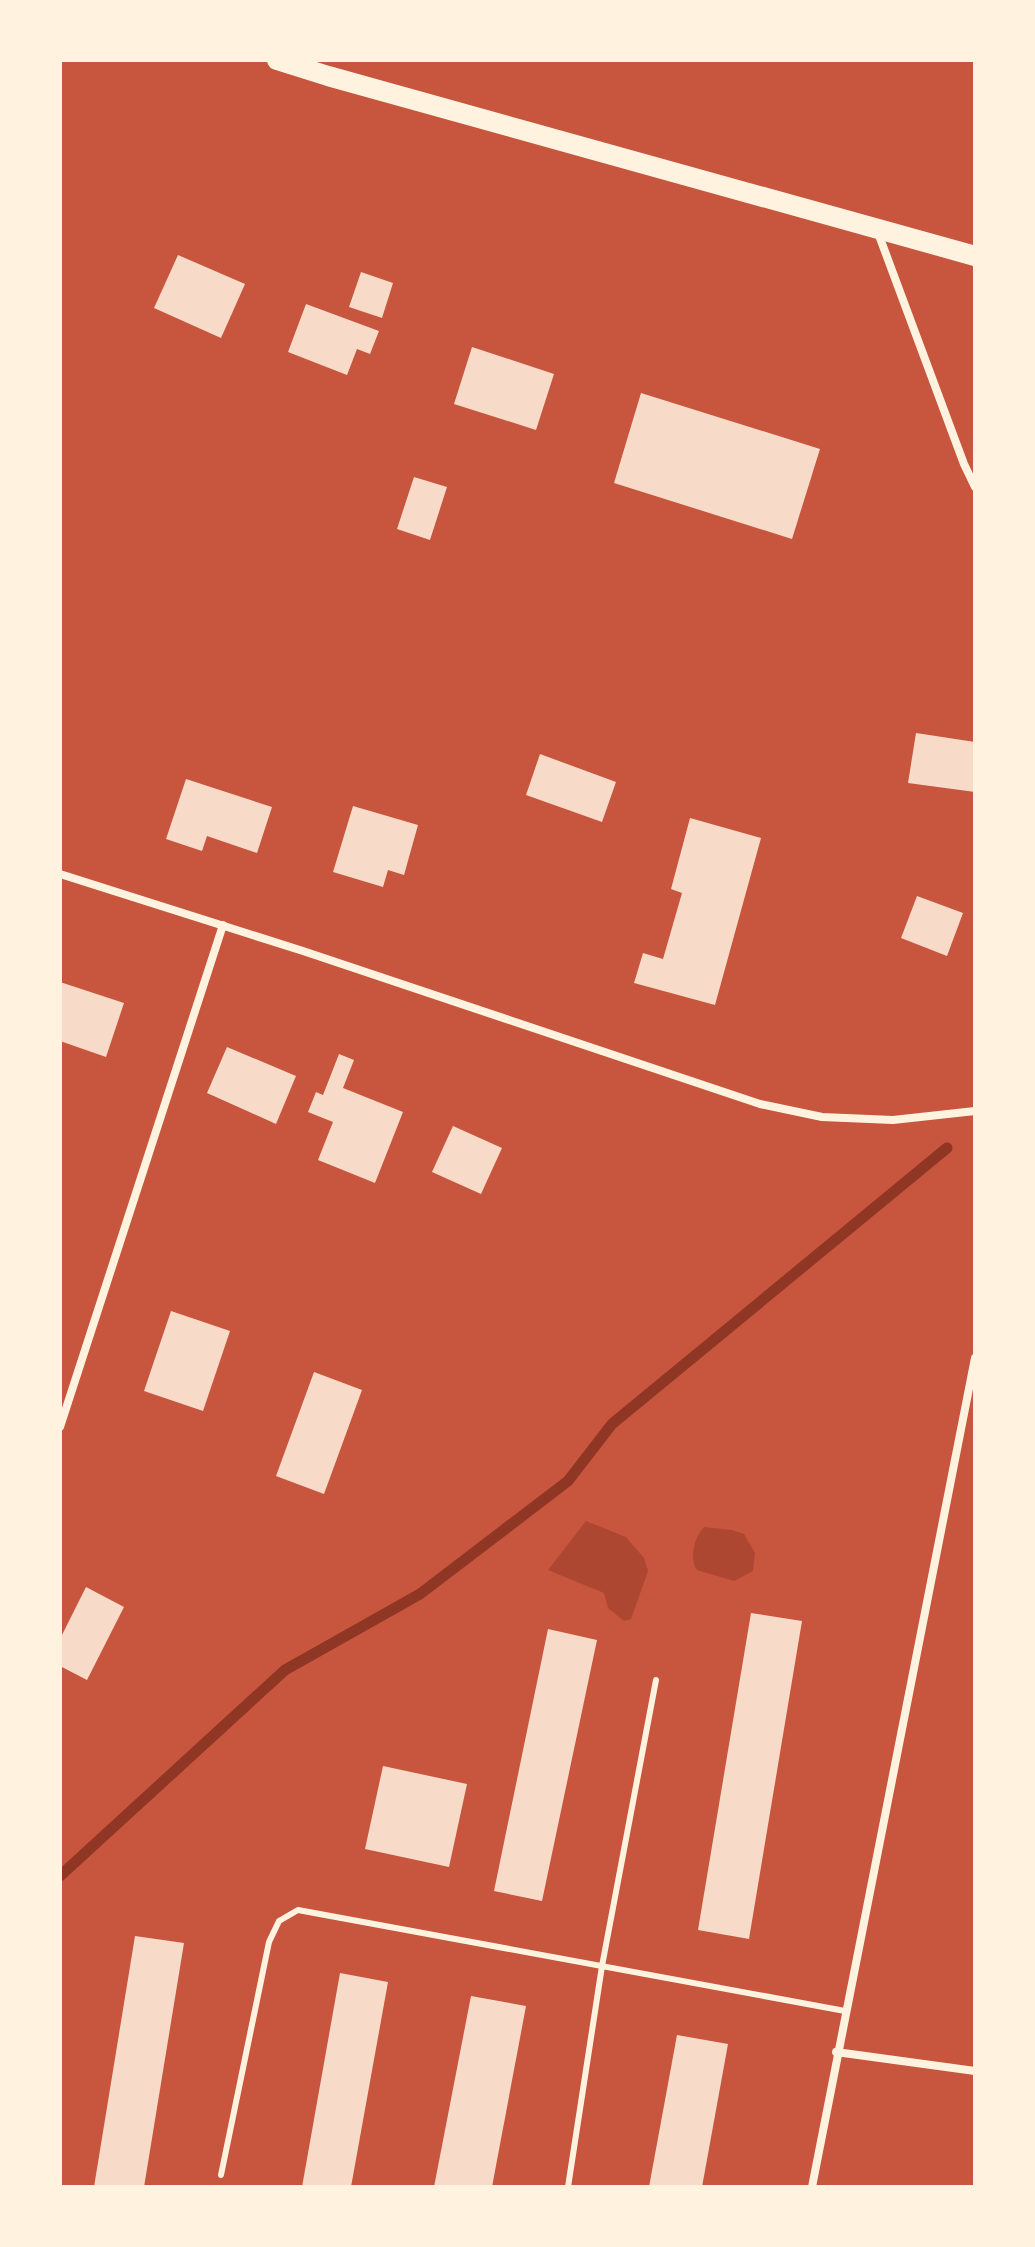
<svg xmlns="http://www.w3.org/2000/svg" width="1035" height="2247" font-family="'Libre Baskerville',serif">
<rect width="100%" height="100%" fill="#c8553d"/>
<!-- green -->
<g fill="#ae4732">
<polygon points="586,1521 626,1537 644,1558 648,1571 631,1619 624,1621 608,1608 604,1593 548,1570"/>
<path d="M704,1527L732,1530L744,1534L755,1553L753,1571L734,1581L697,1570C689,1558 694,1538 704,1527Z"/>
</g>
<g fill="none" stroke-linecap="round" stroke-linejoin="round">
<!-- stream -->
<polyline stroke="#8f3625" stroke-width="11" points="60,1876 285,1670 420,1594 568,1481 612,1424 947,1148"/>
</g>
<!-- building -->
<g fill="#f7dbc8">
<polygon points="178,255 245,284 221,338 154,308"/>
<polygon points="361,272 393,283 382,318 349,307"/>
<polygon points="306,304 379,331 370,354 357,349 347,375 288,352"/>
<polygon points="472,347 554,374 536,430 454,404"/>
<polygon points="641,393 820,449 792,539 614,483"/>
<polygon points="414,477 447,487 430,540 397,529"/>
<polygon points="916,733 975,742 975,792 908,783"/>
<polygon points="540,754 616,782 602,822 526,795"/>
<polygon points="186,779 272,807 257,853 207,836 202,851 166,839"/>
<polygon points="353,806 418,825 404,875 388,870 383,887 333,872"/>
<polygon points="690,818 761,838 715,1005 634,983 643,953 663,959 682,893 671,889"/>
<polygon points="917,896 963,913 947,956 901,938"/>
<polygon points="60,982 124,1003 106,1057 60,1041"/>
<polygon points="227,1047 296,1076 276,1124 207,1093"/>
<polygon points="339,1054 354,1060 343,1088 403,1112 375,1183 318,1160 333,1122 308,1112 316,1092 323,1095"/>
<polygon points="453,1126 502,1148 481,1194 432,1172"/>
<polygon points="171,1311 230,1331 203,1411 144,1391"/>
<polygon points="314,1372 362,1390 324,1494 276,1476"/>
<polygon points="86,1587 124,1607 87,1680 60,1666 60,1639"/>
<polygon points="751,1613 802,1621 749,1939 698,1930"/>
<polygon points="548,1629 597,1640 542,1901 494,1891"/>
<polygon points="383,1766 467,1784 449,1867 365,1849"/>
<polygon points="135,1936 184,1943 144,2187 94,2187"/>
<polygon points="340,1973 388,1982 351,2187 302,2187"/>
<polygon points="471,1996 526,2006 492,2187 434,2187"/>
<polygon points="677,2035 728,2044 702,2187 649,2187"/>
</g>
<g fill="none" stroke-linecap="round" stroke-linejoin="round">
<!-- service -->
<g stroke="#fff3e0" stroke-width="6">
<polyline points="221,2175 269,1942 279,1921 298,1910 845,2011"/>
<polyline points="568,2187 602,1966 656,1680"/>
</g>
<!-- minor -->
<g stroke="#fff3e0" stroke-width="8">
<polyline points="877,230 964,464 975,487"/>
<polyline points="60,874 303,951 760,1104 822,1117 893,1120 975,1111"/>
<polyline points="60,1427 223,925"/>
<polyline points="836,2052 975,2071"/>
<polyline points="812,2187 975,1358"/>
</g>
<!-- primary -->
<polyline stroke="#fff3e0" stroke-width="20" points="277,60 328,76 975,256"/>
</g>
<!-- border -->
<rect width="1035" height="2247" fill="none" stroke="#fff3e0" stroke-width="124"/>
</svg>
